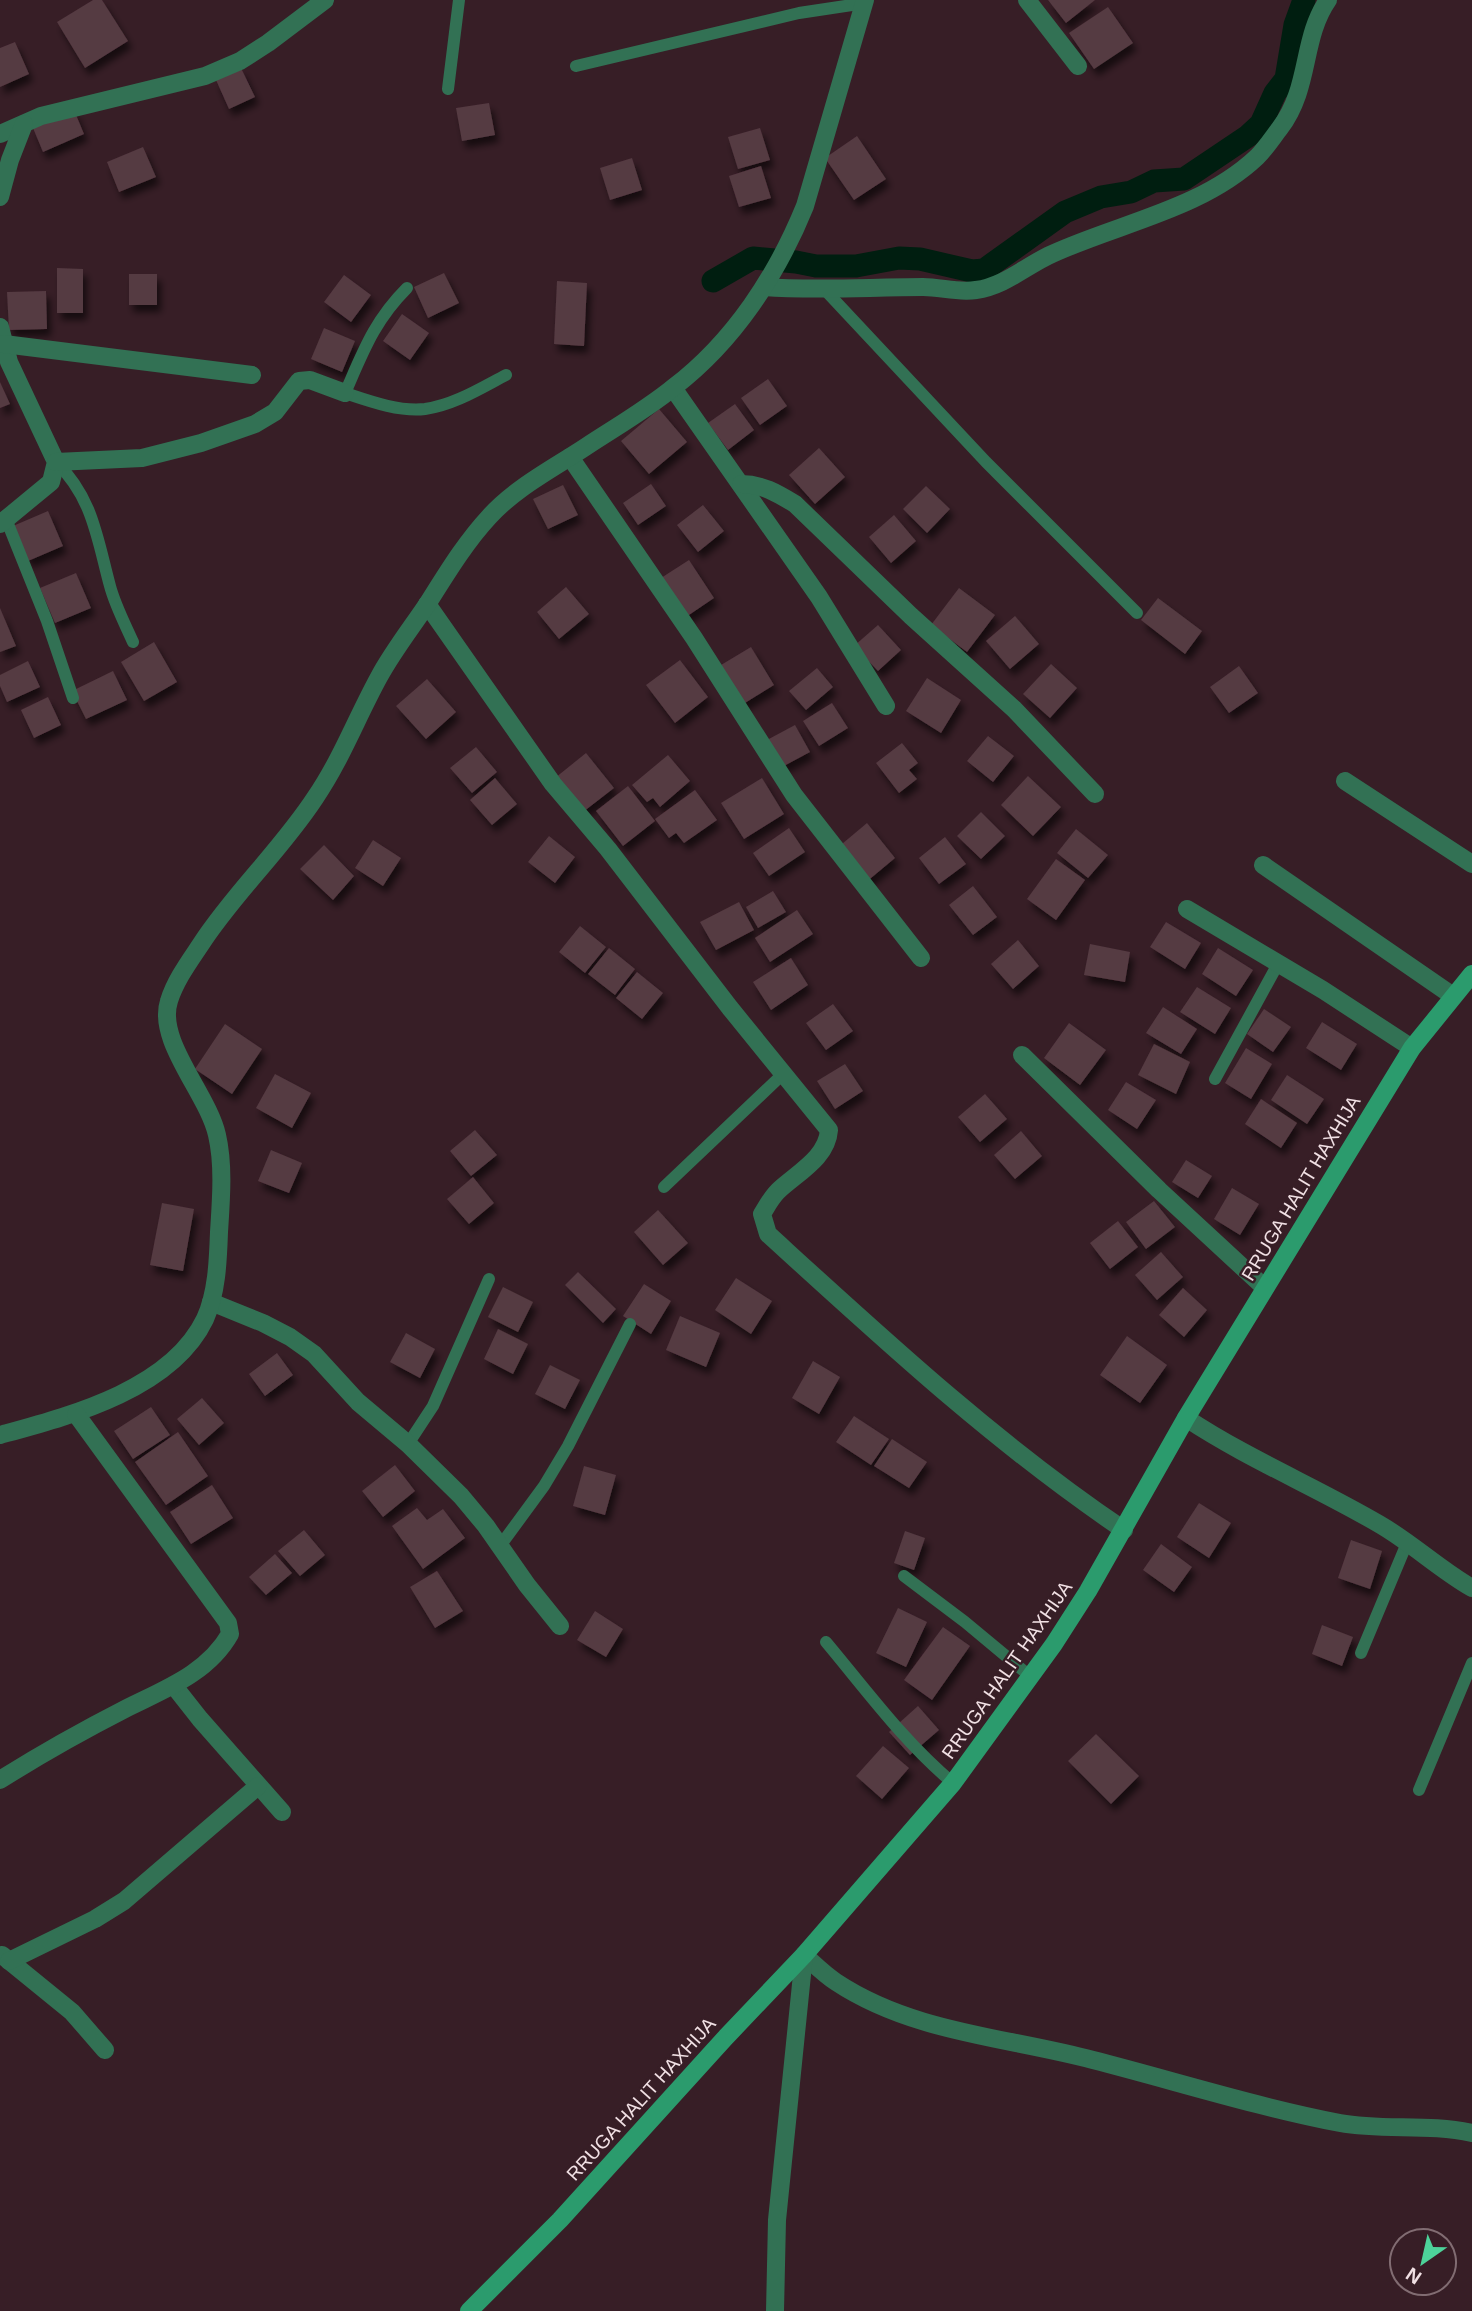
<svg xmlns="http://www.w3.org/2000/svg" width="1472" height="2311" font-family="Arial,sans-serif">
<defs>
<filter id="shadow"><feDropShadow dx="4" dy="7" stdDeviation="3.5" flood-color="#0009"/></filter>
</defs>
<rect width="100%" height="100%" fill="#371e26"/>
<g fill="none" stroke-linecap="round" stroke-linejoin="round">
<!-- canal -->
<polyline stroke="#001e10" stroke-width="23" points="713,281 753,258 796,262 816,266 856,266 899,258 920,259 972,271 984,270 1065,212 1101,197 1131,192 1154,181 1184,179 1248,136 1261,124 1275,93 1286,79 1295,25 1304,0"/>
</g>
<!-- building -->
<g fill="#553a42" filter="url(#shadow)">
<polygon points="93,0 102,0 128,41 85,68 57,22"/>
<polygon points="1048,0 1095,0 1066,23"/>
<polygon points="1108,7 1133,43 1094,69 1069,33"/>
<polygon points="15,42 29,74 0,87 0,48"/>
<polygon points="241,68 255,97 229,109 216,80"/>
<polygon points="489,103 495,135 462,141 456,108"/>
<polygon points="74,110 84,134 43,152 33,128"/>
<polygon points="760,128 770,160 738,169 728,137"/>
<polygon points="857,136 886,179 854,200 825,158"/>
<polygon points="143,147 156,177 119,192 107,162"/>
<polygon points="632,158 642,190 610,200 600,168"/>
<polygon points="761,166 771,198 739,207 729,176"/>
<polygon points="57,268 83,269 83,313 57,313"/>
<polygon points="444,273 459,303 428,318 414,287"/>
<rect x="129" y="274" width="28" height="31"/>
<polygon points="344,275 371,295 351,322 324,302"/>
<polygon points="557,281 587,283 584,346 554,344"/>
<polygon points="46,291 47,329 9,330 7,292"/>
<polygon points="402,314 429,333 410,360 383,341"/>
<polygon points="324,328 355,341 342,372 311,359"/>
<polygon points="768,379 787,406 760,425 741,398"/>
<polygon points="0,382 10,404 0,408"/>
<polygon points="735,404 754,430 728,450 708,423"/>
<polygon points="659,409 687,442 649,474 621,441"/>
<polygon points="819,448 845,477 815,504 789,475"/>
<polygon points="651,484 666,506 638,525 623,503"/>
<polygon points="563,485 578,515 548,529 533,499"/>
<polygon points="926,486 950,509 927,533 903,509"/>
<polygon points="703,505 724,531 698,552 677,525"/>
<polygon points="48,511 63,546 28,561 13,526"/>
<polygon points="894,515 916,541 891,563 869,537"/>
<polygon points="689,560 714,598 686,617 661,578"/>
<polygon points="76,573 91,608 55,623 40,588"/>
<polygon points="566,587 589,614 559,639 537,612"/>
<polygon points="959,588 995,615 967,652 931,625"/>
<polygon points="1158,598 1202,631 1185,654 1141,620"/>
<polygon points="0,608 16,646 0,652"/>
<polygon points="1015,616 1039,644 1010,669 986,641"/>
<polygon points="878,625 901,650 878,671 854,646"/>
<polygon points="154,642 177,682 144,701 121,662"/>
<polygon points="751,647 774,685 740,706 716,668"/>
<polygon points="680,660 708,697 675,723 646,685"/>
<polygon points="28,661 40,687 7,702 0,686 0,675"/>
<polygon points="1051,664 1077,688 1050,718 1023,694"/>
<polygon points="1239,666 1258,693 1229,713 1210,687"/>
<polygon points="817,668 833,687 806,710 789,691"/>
<polygon points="113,671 127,700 86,719 72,691"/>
<polygon points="927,678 961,700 941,733 906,711"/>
<polygon points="427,679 456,712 426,739 396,706"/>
<polygon points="48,697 61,725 34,738 21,710"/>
<polygon points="832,703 848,728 819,746 803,721"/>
<polygon points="795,725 810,752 782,767 767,740"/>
<polygon points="988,736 1014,756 993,782 967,761"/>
<polygon points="902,743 918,763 909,770 917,779 899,793 876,763"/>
<polygon points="476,747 497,772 472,793 450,768"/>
<polygon points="586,753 614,788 583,812 555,778"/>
<polygon points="668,755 690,781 660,807 653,798 647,802 632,785"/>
<polygon points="1028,776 1061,807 1033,836 1001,805"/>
<polygon points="495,778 517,804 492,825 470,800"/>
<polygon points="762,778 784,814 744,839 721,803"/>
<polygon points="628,786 655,821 623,846 596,811"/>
<polygon points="695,790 717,820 684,843 676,833 669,838 655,819"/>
<polygon points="981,812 1005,836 981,859 957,836"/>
<polygon points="867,823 895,858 865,883 836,849"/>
<polygon points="789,828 805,852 769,876 753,853"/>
<polygon points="1076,829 1108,855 1088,878 1057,853"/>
<polygon points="549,836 575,857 555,883 528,862"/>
<polygon points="945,837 966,864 939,884 919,858"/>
<polygon points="373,840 401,858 383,886 355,868"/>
<polygon points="324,845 354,876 333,900 300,869"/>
<polygon points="1056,859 1085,880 1056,920 1027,899"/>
<polygon points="973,886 997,917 973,935 949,905"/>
<polygon points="773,891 786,912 758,928 746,907"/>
<polygon points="739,902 754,930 716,950 700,922"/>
<polygon points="797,910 813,934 770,962 755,938"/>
<polygon points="1166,922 1201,943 1185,969 1150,947"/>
<polygon points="580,926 606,947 585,973 559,952"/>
<polygon points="1018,940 1039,966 1013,989 991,964"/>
<polygon points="1090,944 1130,952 1125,982 1084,975"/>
<polygon points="609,948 635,969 615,995 588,974"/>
<polygon points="1218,948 1253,970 1236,996 1202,974"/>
<polygon points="791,958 808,985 771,1010 753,982"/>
<polygon points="637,972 663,993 642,1019 616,998"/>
<polygon points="1197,987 1231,1008 1215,1034 1180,1012"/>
<polygon points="833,1004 853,1031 826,1050 806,1023"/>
<polygon points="1163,1007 1197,1029 1181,1054 1146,1033"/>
<polygon points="1264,1009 1291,1027 1273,1052 1247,1034"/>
<polygon points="1322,1022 1357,1044 1341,1070 1306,1048"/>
<polygon points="1069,1023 1106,1050 1080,1085 1044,1058"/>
<polygon points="225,1024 262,1049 232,1094 195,1069"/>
<polygon points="1154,1044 1190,1062 1176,1094 1138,1075"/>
<polygon points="1246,1048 1272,1064 1251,1099 1225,1083"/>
<polygon points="845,1064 863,1091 835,1109 817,1081"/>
<polygon points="275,1074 311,1093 292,1128 256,1108"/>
<polygon points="1287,1075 1324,1099 1307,1124 1271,1100"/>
<polygon points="1126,1082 1156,1100 1137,1129 1108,1110"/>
<polygon points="985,1094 1007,1119 980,1142 958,1117"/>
<polygon points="1261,1099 1297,1123 1281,1148 1245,1124"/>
<polygon points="475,1130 497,1155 471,1176 450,1151"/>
<polygon points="1021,1131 1042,1156 1015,1179 994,1155"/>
<polygon points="271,1150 302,1163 289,1193 258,1181"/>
<polygon points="1186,1160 1212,1176 1198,1198 1172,1182"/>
<polygon points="473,1177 494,1203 469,1224 447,1199"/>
<polygon points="1232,1188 1259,1204 1240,1235 1214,1219"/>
<polygon points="1154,1201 1175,1227 1146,1249 1126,1222"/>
<polygon points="162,1203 194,1209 183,1271 150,1265"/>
<polygon points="658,1210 688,1243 663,1265 634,1232"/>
<polygon points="1118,1221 1138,1247 1110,1269 1090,1243"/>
<polygon points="1161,1252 1183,1277 1157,1300 1135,1275"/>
<polygon points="578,1272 616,1309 603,1323 565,1285"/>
<polygon points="736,1278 772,1301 751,1334 715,1310"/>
<polygon points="644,1284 671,1301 651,1334 623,1316"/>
<polygon points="503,1287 533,1302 518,1332 488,1317"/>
<polygon points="1183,1288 1207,1310 1184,1337 1159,1315"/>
<polygon points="680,1316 720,1333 706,1367 666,1350"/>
<polygon points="498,1329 528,1344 513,1374 484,1359"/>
<polygon points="406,1333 435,1349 420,1378 390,1362"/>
<polygon points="1127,1336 1167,1365 1140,1403 1100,1375"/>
<polygon points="277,1353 293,1375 265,1396 249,1374"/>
<polygon points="813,1361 840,1377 819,1414 792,1398"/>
<polygon points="550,1365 580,1380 565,1409 535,1394"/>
<polygon points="202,1398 224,1423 199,1445 177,1419"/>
<polygon points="151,1407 170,1435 133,1459 114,1431"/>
<polygon points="854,1416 889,1439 871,1465 836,1442"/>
<polygon points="178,1432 208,1476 166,1505 135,1462"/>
<polygon points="892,1439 927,1462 909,1488 874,1466"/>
<polygon points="395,1465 415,1491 383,1517 362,1491"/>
<polygon points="584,1466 616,1475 605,1515 573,1506"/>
<polygon points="212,1485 233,1518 191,1544 170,1512"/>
<polygon points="1199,1503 1231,1523 1209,1558 1177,1537"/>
<polygon points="417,1508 427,1520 443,1509 465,1538 423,1569 392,1526"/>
<polygon points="304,1530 325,1555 300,1576 278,1551"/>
<polygon points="905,1531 925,1538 914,1570 894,1563"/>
<polygon points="1351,1540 1382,1551 1370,1589 1338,1578"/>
<polygon points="1161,1544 1192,1567 1174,1592 1143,1570"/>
<polygon points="275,1554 292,1573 266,1595 249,1577"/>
<polygon points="437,1571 463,1611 435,1628 410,1587"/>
<polygon points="898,1608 927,1622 906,1667 876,1653"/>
<polygon points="595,1611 623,1629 606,1657 577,1640"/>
<polygon points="1322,1625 1353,1637 1342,1666 1312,1654"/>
<polygon points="943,1627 970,1646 932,1700 904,1680"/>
<polygon points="918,1706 939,1730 910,1755 889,1732"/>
<polygon points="1096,1734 1139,1776 1111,1804 1068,1761"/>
<polygon points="883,1746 909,1768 882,1799 856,1776"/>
</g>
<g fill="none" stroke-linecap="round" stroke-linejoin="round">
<!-- lane -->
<g stroke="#327154" stroke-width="12">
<polyline points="576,66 799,13 865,3"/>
<polyline points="448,89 459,0"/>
<path d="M407,288C374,321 363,352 345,393C369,401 399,412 425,409C454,405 481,388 506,375"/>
<polyline points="825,290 986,462 1137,613"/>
<path d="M56,462C93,498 97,538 110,586C115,605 125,624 133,642"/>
<polyline points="6,519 47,621 73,698"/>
<polyline points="1215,1079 1279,962"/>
<polyline points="664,1187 783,1074"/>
<polyline points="408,1444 433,1406 489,1279"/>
<polyline points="500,1546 544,1486 568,1446 630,1324"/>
<polyline points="904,1576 965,1622 1031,1677"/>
<path d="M826,1642C867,1691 904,1742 953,1783"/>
<polyline points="1361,1653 1407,1543"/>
<polyline points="1419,1790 1472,1663"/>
</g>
<!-- street -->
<g stroke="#327154" stroke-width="18">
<polyline points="1027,0 1078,66"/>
<polyline points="0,134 41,116 205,76 240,61 268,43 325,0"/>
<polyline points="0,197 10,160 24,124"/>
<path d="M764,287C817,291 870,287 923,287C941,287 958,293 976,290C1005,286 1027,265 1052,254C1120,223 1202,209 1257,157C1266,148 1273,137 1280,128C1311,87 1301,39 1328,0"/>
<polyline points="0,327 9,362 56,462 51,482 0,524"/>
<polyline points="4,344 252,375"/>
<polyline points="673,388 819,597 886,706"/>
<polyline points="570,457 694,638 794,795 921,958"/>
<polyline points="56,462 142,458 201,443 255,424 275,412 299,381 310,380 345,393"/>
<path d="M741,484C762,484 777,493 795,504L911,616L1014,709L1095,794"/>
<path d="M427,604L553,784L608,849L730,1008L829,1130C827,1158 797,1173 778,1191C771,1198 767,1206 762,1214L768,1234C882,1338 995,1443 1124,1530"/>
<polyline points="1345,781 1472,864"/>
<polyline points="1263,865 1453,996"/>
<polyline points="1187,909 1323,990 1412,1048"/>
<polyline points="1022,1055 1159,1190 1265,1288"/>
<polyline points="211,1302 263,1323 290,1337 314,1354 358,1402 408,1444 461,1496 486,1526 527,1585 560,1626"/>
<path d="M1186,1418C1248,1459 1316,1487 1379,1524C1412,1543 1439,1569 1472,1588"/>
<path d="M0,1435C69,1416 171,1390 205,1319C217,1293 218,1260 219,1232C221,1201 224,1165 217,1135C208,1094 156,1041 169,1001C175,981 189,962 201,944C234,893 281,850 315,798C341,760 357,717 379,677C393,651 412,627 428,603C447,573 465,543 489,517C516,487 554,468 587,446C616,427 647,409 674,387C734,341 777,275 805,206L865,0"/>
<polyline points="174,1686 200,1719 282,1812"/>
<path d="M0,1780C41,1754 84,1730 127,1708C165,1689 208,1673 230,1634L228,1623L76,1414"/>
<polyline points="2,1955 72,2012 105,2050"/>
<path d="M804,1955C814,1964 825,1975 836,1982C913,2033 1007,2037 1093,2060C1175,2081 1257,2107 1340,2123C1383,2131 1429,2123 1472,2133"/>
<polyline points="9,1961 95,1919 124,1901 258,1786"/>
<polyline points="775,2311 777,2220 804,1955"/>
</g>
<!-- secondary -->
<polyline stroke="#2b9b6d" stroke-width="18" points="469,2311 560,2220 726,2037 804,1955 953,1783 1054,1644 1088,1591 1186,1418 1412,1048 1472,974"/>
</g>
<g text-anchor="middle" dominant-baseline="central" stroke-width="5" stroke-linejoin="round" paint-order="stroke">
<!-- street labels -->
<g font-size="19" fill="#f1e0e4" stroke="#371e26">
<text transform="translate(1301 1188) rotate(-59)">RRUGA HALIT HAXHIJA</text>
<text transform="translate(1007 1670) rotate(-55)">RRUGA HALIT HAXHIJA</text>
<text transform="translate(641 2099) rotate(-48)">RRUGA HALIT HAXHIJA</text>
</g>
</g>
<!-- north arrow -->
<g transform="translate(1423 2262) rotate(214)"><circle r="33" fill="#371e26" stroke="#816c72" stroke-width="2"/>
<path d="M0-5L12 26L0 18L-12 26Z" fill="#4dd39a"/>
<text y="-10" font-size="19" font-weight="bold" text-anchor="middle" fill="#f1e0e4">N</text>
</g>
</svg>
